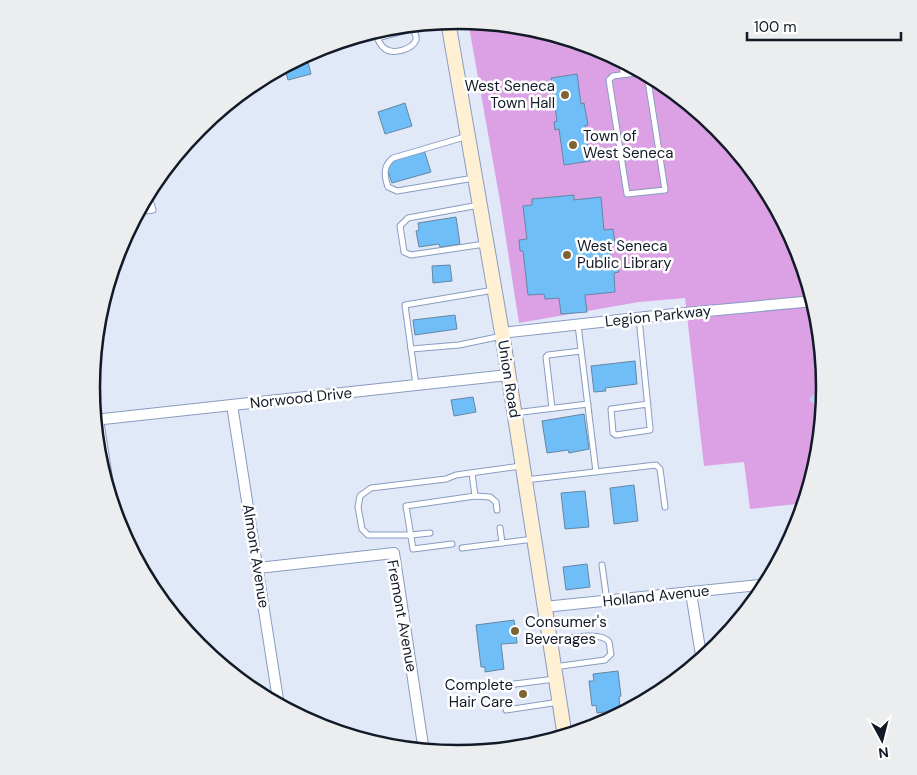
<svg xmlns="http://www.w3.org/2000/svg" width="917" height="775" font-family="'DM Sans',sans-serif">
<rect width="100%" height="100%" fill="#e1e9f9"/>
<!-- green -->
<polygon fill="#dca1e5" points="468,21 530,27 599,48 663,82 719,128 764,184 798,247 819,316 826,388 819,459 806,503 750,509 744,462 704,466 685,298 639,302 519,323 500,201"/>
<!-- water -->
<polygon fill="#bbd0f5" points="823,384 826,388 824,412 809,400"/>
<!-- building -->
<g fill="#6fbef8" stroke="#6387a3">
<polygon points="306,54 311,74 288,80 284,66"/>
<polygon points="577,74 581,104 584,103 588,125 585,125 590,161 564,165 559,129 555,130 554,122 557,121 551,78"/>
<polygon points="405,103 412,126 385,134 378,112"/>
<polygon points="424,150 431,172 392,183 385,162"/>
<polygon points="574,195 574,200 601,197 604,230 613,229 615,243 610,243 611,259 617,258 619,272 614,273 615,292 585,295 587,312 561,314 559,298 545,299 544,294 528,295 523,251 520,251 519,240 527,239 523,206 532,205 532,199"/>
<polygon points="456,217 460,244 440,247 439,244 419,247 416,231 419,230 418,223"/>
<polygon points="450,265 452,281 433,283 432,266"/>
<polygon points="455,315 457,329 415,335 413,320"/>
<polygon points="635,361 637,384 605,388 606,391 594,392 591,366"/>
<polygon points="473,397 476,412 454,416 451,400"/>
<polygon points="584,414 589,449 569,453 568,450 547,453 542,421"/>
<polygon points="634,485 638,521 614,524 610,488"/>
<polygon points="585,491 589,527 565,529 561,493"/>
<polygon points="587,564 590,587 566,590 563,567"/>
<polygon points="514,620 517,643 501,644 504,669 485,672 485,667 481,667 476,625"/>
<polygon points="618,671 621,696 619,697 620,710 597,713 596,705 592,706 589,681 594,681 593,674"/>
</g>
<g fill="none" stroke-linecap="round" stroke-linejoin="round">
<defs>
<g id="lane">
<polyline points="375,31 377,38 433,23"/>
<path d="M377,38C379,41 381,46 384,48C392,55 412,50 416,40C417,36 414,32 413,28"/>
<polyline points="619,58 624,74"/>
<polyline points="643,72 613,76 609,80 627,194 665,190 647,74"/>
<path d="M468,136L393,158C383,166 384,175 388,187L397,191L474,178"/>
<polyline points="479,205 408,218 400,226 404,252 411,255 485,244"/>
<polyline points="137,212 153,210 148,193"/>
<polyline points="494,290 405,305 411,349 459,345 502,336"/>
<polyline points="639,318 650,428 650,430 616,435 613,433 611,409 648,404"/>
<polyline points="578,325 596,472"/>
<polyline points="411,349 416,385"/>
<polyline points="552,408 546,357 548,355 581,351"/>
<polyline points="514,413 588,404"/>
<polyline points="472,473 475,496"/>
<polyline points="525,480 656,465 660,469 665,507"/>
<polyline points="500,528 502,543"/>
<polyline points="430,533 411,535 368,535 362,529 358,507 360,496 371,488 446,479 456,475 521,466"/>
<polyline points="452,544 413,549 406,506 475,496 490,497 496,502 497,510"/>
<polyline points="462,548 534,539"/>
<polyline points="602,565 607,601"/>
<path d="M551,641C564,639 601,630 609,642C610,646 610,651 611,654L605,660L554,667"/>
<polyline points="491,687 555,679"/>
<polyline points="506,710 559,702"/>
</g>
<g id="street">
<polyline points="502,333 664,315 814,301"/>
<polyline points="232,405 279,706"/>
<polyline points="98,419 110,498"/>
<polyline points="94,420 508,375"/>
<polyline points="258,568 394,553 424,752"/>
<polyline points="691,593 702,661"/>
<polyline points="544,607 768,584"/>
</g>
<polyline id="secondary" points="448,21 502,333 565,737"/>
</defs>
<!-- lane casing -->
<use href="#lane" stroke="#889cc1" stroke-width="7"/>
<!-- street casing -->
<use href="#street" stroke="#889cc1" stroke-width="12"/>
<!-- secondary casing -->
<use href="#secondary" stroke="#889cc1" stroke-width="16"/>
<!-- lane -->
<use href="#lane" stroke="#fff" stroke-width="5"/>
<!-- street -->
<use href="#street" stroke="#fff" stroke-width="10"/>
<!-- secondary -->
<use href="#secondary" stroke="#fff0d3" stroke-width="14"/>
</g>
<!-- markers -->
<g fill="#7d6435" stroke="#fff" stroke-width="2">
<circle cx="565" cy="95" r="5"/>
<circle cx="573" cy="145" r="5"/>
<circle cx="567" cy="255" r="5"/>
<circle cx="515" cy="631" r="5"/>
<circle cx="523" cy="694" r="5"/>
</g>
<g text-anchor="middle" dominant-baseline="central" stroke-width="5" stroke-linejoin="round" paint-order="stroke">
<!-- poi labels -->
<g font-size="15" fill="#121a27" stroke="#fff" text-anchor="start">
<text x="555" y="86" text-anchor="end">West Seneca<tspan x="555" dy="17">Town Hall</tspan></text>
<text x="583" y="136">Town of<tspan x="583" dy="17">West Seneca</tspan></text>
<text x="577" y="246">West Seneca<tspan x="577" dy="17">Public Library</tspan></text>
<text x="525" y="622">Consumer's<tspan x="525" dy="17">Beverages</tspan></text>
<text x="513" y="685" text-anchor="end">Complete<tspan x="513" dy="17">Hair Care</tspan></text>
</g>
<!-- street labels -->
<g font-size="15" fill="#121a27" stroke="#fff">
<text transform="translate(658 316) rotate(-6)">Legion Parkway</text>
<text transform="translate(509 379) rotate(81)">Union Road</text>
<text transform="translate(301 398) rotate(-6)">Norwood Drive</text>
<text transform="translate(256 556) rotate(81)">Almont Avenue</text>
<text transform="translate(656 596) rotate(-6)">Holland Avenue</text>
<text transform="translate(402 616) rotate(80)">Fremont Avenue</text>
</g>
</g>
<!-- crop -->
<path d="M0 0H917V775H0ZM100 387a358 358 0 1 1 716 0a358 358 0 1 1-716 0Z" fill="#ecedee" fill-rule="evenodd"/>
<path fill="none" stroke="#121a27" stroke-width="2.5" d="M100 387a358 358 0 1 1 716 0a358 358 0 1 1-716 0Z"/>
<!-- north arrow -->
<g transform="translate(882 740) rotate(173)" stroke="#ffffff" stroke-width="4" paint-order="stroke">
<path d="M0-4L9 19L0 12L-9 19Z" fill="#121a27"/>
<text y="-8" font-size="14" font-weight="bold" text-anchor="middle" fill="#121a27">N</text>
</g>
<!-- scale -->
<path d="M747 32v8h154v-8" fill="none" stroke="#121a27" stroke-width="2.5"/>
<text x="754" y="32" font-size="15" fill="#121a27" stroke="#ffffff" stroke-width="4" paint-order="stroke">100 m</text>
</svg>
